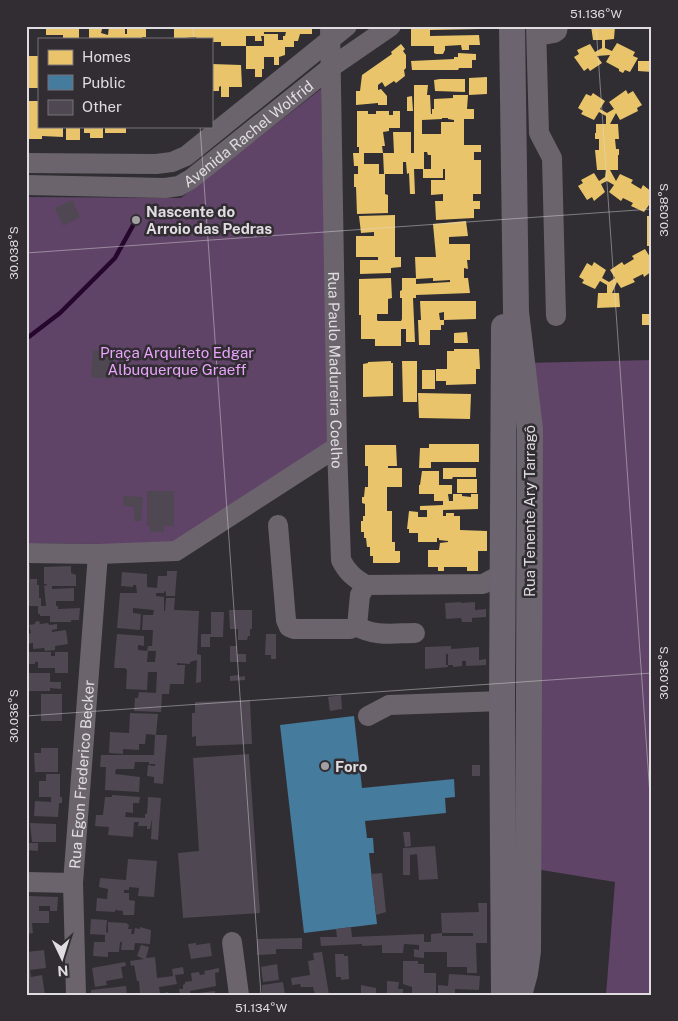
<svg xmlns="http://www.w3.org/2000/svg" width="678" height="1021" font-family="'Public Sans',sans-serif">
<rect width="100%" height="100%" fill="#302e32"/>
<!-- green -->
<g fill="#604468">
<polygon points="321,89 329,441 172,545 26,543 26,197 181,198"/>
<polygon points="652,360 652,995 606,995 615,882 523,867 525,363"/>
</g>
<!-- homes -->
<g fill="#e9c46a" fill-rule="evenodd">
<polygon points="46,26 64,26 64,28 66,28 66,26 79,26 79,38 63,38 63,35 46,35"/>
<polygon points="89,26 106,26 106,29 102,29 101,33 108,35 109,26 125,26 125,34 127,34 127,26 146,26 146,37 142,37 142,39 89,39"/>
<path d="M174,26H312V34H300L298,41H294V47H285V55L279,57V65H274V57H264V69H262V77H255V69H246V46H264V36H261L262,41H255V36H246V46H221V42H211V39H196V37L174,39ZM264,32H286L285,36H283V40H278V34H264Z"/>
<polygon points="479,26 479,29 430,30 430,36 479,35 480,45 469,45 469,50 462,50 461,45 445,46 445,50 443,54 436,54 434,53 434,46 411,46 411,26"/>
<polygon points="591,26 615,26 614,39 605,40 605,48 612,51 617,43 635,52 633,56 638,58 630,72 625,70 623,73 619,71 619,69 606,62 610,55 597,56 602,63 590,71 588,68 584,71 574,57 579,54 577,50 590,44 595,52 602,48 602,40 593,40"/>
<polygon points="401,44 405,49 403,51 406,55 406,68 404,70 405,76 396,83 394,81 385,87 382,82 378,85 378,90 381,89 387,96 387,105 378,105 378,103 356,105 356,91 360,91 362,75 392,54 391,52"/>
<polygon points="458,53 476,54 476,60 472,60 472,68 459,68 458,70 412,70 411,61 454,59 454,57 458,57"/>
<rect x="26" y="56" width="13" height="32"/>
<polygon points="638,61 652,61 652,72 638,71"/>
<polygon points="212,64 241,65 242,87 229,87 229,97 221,97 221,86 219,87 219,91 211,91"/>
<polygon points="487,77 487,94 469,95 469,78"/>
<polygon points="440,79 465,79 465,92 435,91 434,80"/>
<path d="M414,85H428L427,95H430L431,114H432V109H434V99L453,98V95H468L467,109H474V119H464V145H481V152H474V160H481V194H473V201H480V209H474V218L436,220L435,201H443V194L431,195V180H445V169H443V178H423V169H431V155H428L427,152H424V169H414L415,194H410L409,173L407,174L406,162H403V174H385V194L388,195V213L357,214L356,187H354V174H358V166H354L353,153H359V147H357V111H368V114H376V111H389V115H393V111H400V128H389V131L383,132L385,146H382L383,153H364V164H379V174H384L383,153H394L393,132H411V153H414ZM442,118H448V119L454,120V122H441V134H422V120L442,119Z"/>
<polygon points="626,90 628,94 633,91 642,105 637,108 638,111 620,120 616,113 610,124 618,124 619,139 615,139 616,149 619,149 619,155 618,155 618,170 610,170 616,181 620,174 633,180 631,183 641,189 643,185 652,192 652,206 649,205 644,212 631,206 633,203 623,198 621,201 609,192 614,185 607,181 601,184 605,192 594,201 592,197 587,200 578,186 583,183 581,180 594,173 599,181 605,177 606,170 597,170 595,150 599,150 599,139 595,139 595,133 596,133 596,124 606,124 606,116 599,112 594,120 581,114 583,111 578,108 586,94 591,96 593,93 605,101 600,109 607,113 614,109 609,102"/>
<polygon points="412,96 413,111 407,111 407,97"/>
<polygon points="26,101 38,101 39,126 63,126 63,137 42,136 42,139 26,139"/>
<rect x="66" y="126" width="14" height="14"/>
<polygon points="84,126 103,126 103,138 90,138 90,133 84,133"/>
<rect x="105" y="126" width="21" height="7"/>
<polygon points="395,215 395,257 401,257 401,267 391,268 391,273 360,274 360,260 378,260 378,257 356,257 356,236 374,236 374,232 361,233 359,216"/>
<rect x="647" y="216" width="5" height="30"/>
<path d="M466,221L468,236L449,237V244H470V260H467L468,269L464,268V278H468L470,293L416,295V298H413L415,342H406V329H401V346H375V339H361V315H359V279L391,278L392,298L388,299V314H377V320L378,321H401L402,319V298H400V291L402,290V278H416L415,257H436L433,224ZM433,278V281L450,280V282L416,284V279Z"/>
<polygon points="645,249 650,257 652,256 652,271 644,277 643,274 633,279 635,282 621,288 617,282 612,293 619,293 620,307 597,308 598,293 607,293 607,285 600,281 595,289 582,283 584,280 579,277 587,263 592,266 594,262 606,270 602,278 609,282 615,278 610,270 622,262 624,265 634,259 632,256"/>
<polygon points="420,301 476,301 476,319 444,320 444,312 439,313 440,320 444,320 444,325 441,325 441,330 430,330 430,345 419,345 418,320 421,320"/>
<rect x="642" y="314" width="10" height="11"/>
<polygon points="467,332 468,343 454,343 454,333"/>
<polygon points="454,349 479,349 480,369 476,369 476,384 446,385 446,381 436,381 436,369 447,369 447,351 454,351"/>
<polygon points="391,361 391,363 393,363 393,396 363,397 363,364 368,363 368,362"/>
<polygon points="402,361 417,361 417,402 403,402"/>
<rect x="422" y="370" width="13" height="19"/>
<polygon points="418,393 471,394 470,419 419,418"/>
<polygon points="429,444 479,444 479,462 431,462 431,468 419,468 420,448 429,448"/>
<polygon points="365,445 396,445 397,466 388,466 388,468 402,468 402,487 387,487 387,511 392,511 392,542 395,542 395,551 400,551 400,562 398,563 373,563 373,556 370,556 370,547 367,547 366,538 364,538 364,532 361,532 361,521 363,521 363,516 365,516 365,504 362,503 362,497 364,497 365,487 368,487 368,466 365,466"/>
<polygon points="443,468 476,468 476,477 453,477 452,479 443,479"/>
<polygon points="422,471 439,471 439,485 452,485 452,494 448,494 449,501 453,501 453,494 462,494 462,496 471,497 471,494 478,494 478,509 443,510 443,516 446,516 446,513 454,513 454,516 460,516 460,530 487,531 487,551 478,551 478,571 467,571 467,567 444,567 444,571 438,571 438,567 428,567 428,550 439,550 440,543 448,542 448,541 439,540 439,538 437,538 437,542 418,542 418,533 409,533 409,529 407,529 409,511 418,512 418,517 427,517 427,510 420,510 420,506 443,505 443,501 434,501 434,494 419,494 419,485 420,485"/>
<rect x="457" y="479" width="20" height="14"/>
</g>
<!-- public -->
<polygon fill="#457b9d" points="354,716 362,788 454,779 455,797 445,798 446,813 365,821 367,838 373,838 374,853 369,853 377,924 304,933 280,725"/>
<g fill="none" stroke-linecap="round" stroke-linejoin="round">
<!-- stream -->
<polyline stroke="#26062d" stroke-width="4.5" points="26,339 60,313 115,258 136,220"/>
</g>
<!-- building -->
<g fill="#4f4752">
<polygon points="72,200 80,217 63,226 55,208"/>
<polygon points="93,350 113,352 111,379 91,377"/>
<polygon points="147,491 174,491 174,526 164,526 164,532 150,532 150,526 147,526"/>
<polygon points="124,496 143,497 141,521 134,521 134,507 123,506"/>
<polygon points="26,564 30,564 30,579 37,579 37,585 39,585 39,598 41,598 41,606 46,606 44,585 47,586 46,584 44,584 44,567 71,566 71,573 76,575 76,586 52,586 52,589 74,588 74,601 56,601 56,606 58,606 58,609 80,608 79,620 71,620 71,622 50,622 50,616 40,616 40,614 38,614 38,606 29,606 28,634 31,633 29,625 35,624 35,622 39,621 40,624 48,623 49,625 57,624 57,629 52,630 52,632 66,630 68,644 55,646 55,650 45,651 44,648 33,649 33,643 26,644"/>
<polygon points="167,571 177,571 175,596 166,596 166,592 164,591 164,593 156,593 156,596 164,597 164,611 165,611 166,598 175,598 174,610 199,611 197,654 201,655 201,682 196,683 197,660 190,662 190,664 177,663 177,665 185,665 184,684 170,684 169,694 162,694 161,712 134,711 135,698 138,698 139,692 156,693 157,672 148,672 147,690 126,689 127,670 125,668 114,668 117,634 144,636 144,646 138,645 138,650 148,651 147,662 155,662 156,651 147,651 148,646 152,646 153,630 142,630 143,615 153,615 154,610 133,608 133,613 141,614 140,630 117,628 120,593 137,593 136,585 133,585 133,587 121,586 122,572 147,574 147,587 157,588 158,576 167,576"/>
<polygon points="461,602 461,603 475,602 475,610 486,609 486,617 472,618 472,622 462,622 461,618 446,619 445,603"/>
<polygon points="229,610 252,610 252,629 250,629 250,636 248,636 247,640 238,640 238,629 230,629"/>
<polygon points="211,612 224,612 223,637 210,637 210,647 201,647 201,634 211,634"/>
<polygon points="266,634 276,634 276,659 271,659 271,655 265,655"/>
<polygon points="230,646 237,646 237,654 246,654 246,662 230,662"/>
<polygon points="451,646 451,649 479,647 479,660 486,659 486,665 466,666 466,661 462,661 462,666 453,667 453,665 448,665 448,654 446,654 446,665 448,665 448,667 425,669 425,647"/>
<polygon points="26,652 51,652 51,656 55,656 55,652 68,652 68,673 55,673 55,668 38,668 38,662 35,662 35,664 26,664"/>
<polygon points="26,673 50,673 50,682 61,682 61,689 50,688 50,691 26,691"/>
<polygon points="239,675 239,677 245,676 245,680 230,681 230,676"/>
<rect x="41" y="694" width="21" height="27"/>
<polygon points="341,695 342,709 330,711 328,697"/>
<polygon points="250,700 252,744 196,746 196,736 192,737 192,713 195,713 195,702"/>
<polygon points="130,713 158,714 156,735 146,734 145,744 139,744 139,750 123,749 123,754 109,753 110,732 129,733"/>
<polygon points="155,735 167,735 163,784 154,783 154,777 147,776 148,765 155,766 155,764 149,764 149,762 135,762 134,769 116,769 115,774 140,777 139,792 105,790 106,767 100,767 101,755 154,755"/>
<polygon points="41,748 58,748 58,772 35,772 34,753 41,753"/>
<polygon points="249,754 260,913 183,918 178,853 199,851 193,758"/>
<rect x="472" y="765" width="8" height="11"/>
<polygon points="46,774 60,774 60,797 62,797 62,803 59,803 58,817 34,816 35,801 51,802 51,797 39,797 39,781 46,781"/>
<polygon points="112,795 140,797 139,803 133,803 133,813 126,812 125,817 145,818 145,814 147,814 148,797 161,798 158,840 151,839 152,819 150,829 147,829 147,826 138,826 139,822 134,822 133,837 108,835 109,827 95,826 96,815 103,815 105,797 112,797"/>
<polygon points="30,823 56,824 56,842 32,842"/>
<polygon points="403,832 410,832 411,846 405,847"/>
<polygon points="26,833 29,833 29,843 38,843 38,851 26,850"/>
<polygon points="435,846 438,879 419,880 417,854 410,855 410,875 403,875 403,848"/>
<polygon points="128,859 157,861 154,897 138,896 139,888 129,887 129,890 124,890 124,893 129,893 129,900 135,901 134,915 123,915 123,911 115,910 115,912 96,911 97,898 107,899 108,889 99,887 100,878 126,880"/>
<polygon points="382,873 386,912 376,915 371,874"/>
<polygon points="28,896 58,897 57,911 50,911 50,906 39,906 39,911 49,911 49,923 32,923 33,933 26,934 26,902 28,902"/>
<polygon points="478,903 487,903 487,943 476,943 477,973 467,973 467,967 447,967 447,952 424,952 424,958 414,957 414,949 419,950 419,945 404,944 403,953 382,953 382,945 362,946 362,944 321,946 320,937 337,937 336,929 351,927 352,937 424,934 424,942 431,942 431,934 442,933 442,936 473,936 473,933 442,933 441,913 479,912"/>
<polygon points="91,919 107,920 106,932 108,933 108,922 126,923 129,925 128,929 132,929 131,934 134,934 135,928 140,929 140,927 151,930 150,944 135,943 134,950 121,950 122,942 120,942 119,952 108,952 108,957 93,956 94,942 105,942 105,935 90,934"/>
<polygon points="302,938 302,949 276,949 276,954 257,955 257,939"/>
<polygon points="196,943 196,945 210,943 212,956 191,959 188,944"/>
<polygon points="141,945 149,947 146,958 155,957 157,978 173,976 172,969 183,967 184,974 175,975 177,984 159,987 160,994 168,992 168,995 135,995 140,993 139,981 137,981 134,965 131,966 130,961 144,959 137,956"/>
<polygon points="44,950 46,968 30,970 31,977 42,975 45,995 26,995 27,952"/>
<polygon points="322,952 329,995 315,995 313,987 301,987 300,984 292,985 291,978 310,975 308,961 314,960 313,953"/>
<polygon points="335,954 344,954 344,956 348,956 349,979 341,980 341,977 336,977"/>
<polygon points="403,961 418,961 418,964 424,964 424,973 436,973 436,993 412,995 412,987 403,984"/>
<polygon points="125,962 126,966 121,967 123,978 106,981 107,985 95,987 92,968"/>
<polygon points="277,964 279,980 263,982 261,967"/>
<polygon points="219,968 219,972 215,973 216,986 190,991 190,994 215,991 215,995 180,995 179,989 183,989 183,985 185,984 185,982 192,981 191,973 199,972 200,975 205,974 204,971"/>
<polygon points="449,974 480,976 479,990 455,989 455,995 438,993 438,985 448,986"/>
<polygon points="387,981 399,982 398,989 403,989 403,995 387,995"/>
<polygon points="283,982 285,995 262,995 262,985"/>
<polygon points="361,985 376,988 376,995 361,995"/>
<polygon points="126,986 127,995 91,995 91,990"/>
</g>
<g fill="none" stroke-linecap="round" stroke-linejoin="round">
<!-- minor -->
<g stroke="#6b646d" stroke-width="20">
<path id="s1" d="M330,26L337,447L341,560C347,572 354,578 366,585L483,584L502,574"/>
<polyline points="536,26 539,133 552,158 556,316"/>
<polyline points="537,36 554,33 557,31 558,26"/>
<polyline points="26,163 156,164 172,162 186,156 347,26"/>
<path id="s2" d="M26,185L165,188L179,186L191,179L330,68L391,26"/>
<polyline points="278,525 286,620 289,627 294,629 350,629 357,626 360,595 366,585"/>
<polyline points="26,553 98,554 176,551 337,447"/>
<path d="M357,626C373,637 396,633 415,633"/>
<polyline points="368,716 389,705 502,701"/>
<polyline points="26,882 73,883"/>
<polyline points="232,942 239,995"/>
<path id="s3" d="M76,995L73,883L98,554"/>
</g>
<!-- major -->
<g stroke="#6c646e" stroke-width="26">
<polyline points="512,26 516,312 530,429 528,951 525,973 519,995"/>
<polyline points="504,327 502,701 504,995"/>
</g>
</g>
<!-- ticks -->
<path fill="none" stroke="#e0dde0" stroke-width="1" stroke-opacity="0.45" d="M193,26L194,39M596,26L652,824M200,126L261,995M26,253L652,209M26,716L652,673"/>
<!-- markers -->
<g fill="#a2a0a3" stroke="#312d33" stroke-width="2">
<circle cx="136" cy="220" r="5"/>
<circle cx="325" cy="766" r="5"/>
</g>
<g text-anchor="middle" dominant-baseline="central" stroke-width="5" stroke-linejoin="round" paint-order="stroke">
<!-- street labels -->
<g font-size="15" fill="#e0dde0" stroke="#312d33">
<text stroke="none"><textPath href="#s2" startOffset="240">Avenida Rachel Wolfrid</textPath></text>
<text stroke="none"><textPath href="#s1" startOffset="344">Rua Paulo Madureira Coelho</textPath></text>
<text transform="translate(529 511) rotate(-90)">Rua Tenente Ary Tarragô</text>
<text stroke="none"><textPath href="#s3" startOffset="221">Rua Egon Frederico Becker</textPath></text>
</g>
<!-- poi labels -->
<g font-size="15" font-weight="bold" fill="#e0dde0" stroke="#312d33" text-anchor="start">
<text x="146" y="211">Nascente do<tspan x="146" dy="17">Arroio das Pedras</tspan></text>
<text x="335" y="766">Foro</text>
</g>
<!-- park labels -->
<g font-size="15" fill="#e9a4fb" stroke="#312d33">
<text x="177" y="352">Praça Arquiteto Edgar<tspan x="177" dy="17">Albuquerque Graeff</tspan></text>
</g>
</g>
<!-- border -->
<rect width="678" height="1021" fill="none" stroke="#312d33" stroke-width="55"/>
<!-- legend -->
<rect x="38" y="38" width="175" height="90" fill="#312d33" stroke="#777378"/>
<rect x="48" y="50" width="25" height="15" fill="#e9c46a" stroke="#777378"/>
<text x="82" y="62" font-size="15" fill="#e0dde0">Homes</text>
<rect x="48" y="75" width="25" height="15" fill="#457b9d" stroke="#777378"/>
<text x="82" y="88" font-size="15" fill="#e0dde0">Public</text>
<rect x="48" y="100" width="25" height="15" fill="#4f4752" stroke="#777378"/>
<text x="82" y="112" font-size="15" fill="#e0dde0">Other</text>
<!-- north arrow -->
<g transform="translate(62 958) rotate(176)" stroke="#312d33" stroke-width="4" paint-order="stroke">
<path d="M0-4L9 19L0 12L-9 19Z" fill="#e0dde0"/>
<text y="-8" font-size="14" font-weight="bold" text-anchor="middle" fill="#e0dde0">N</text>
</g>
<rect x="28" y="28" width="622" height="966" fill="none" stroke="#e0dde0" stroke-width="2"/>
<g font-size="12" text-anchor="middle" fill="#e0dde0">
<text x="596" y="18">51.136°W</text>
<text transform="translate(664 210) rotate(-90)" y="4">30.038°S</text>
<text transform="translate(14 253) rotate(-90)" y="4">30.038°S</text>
<text transform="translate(664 673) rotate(-90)" y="4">30.036°S</text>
<text transform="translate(14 716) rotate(-90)" y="4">30.036°S</text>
<text x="261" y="1012">51.134°W</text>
</g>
</svg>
